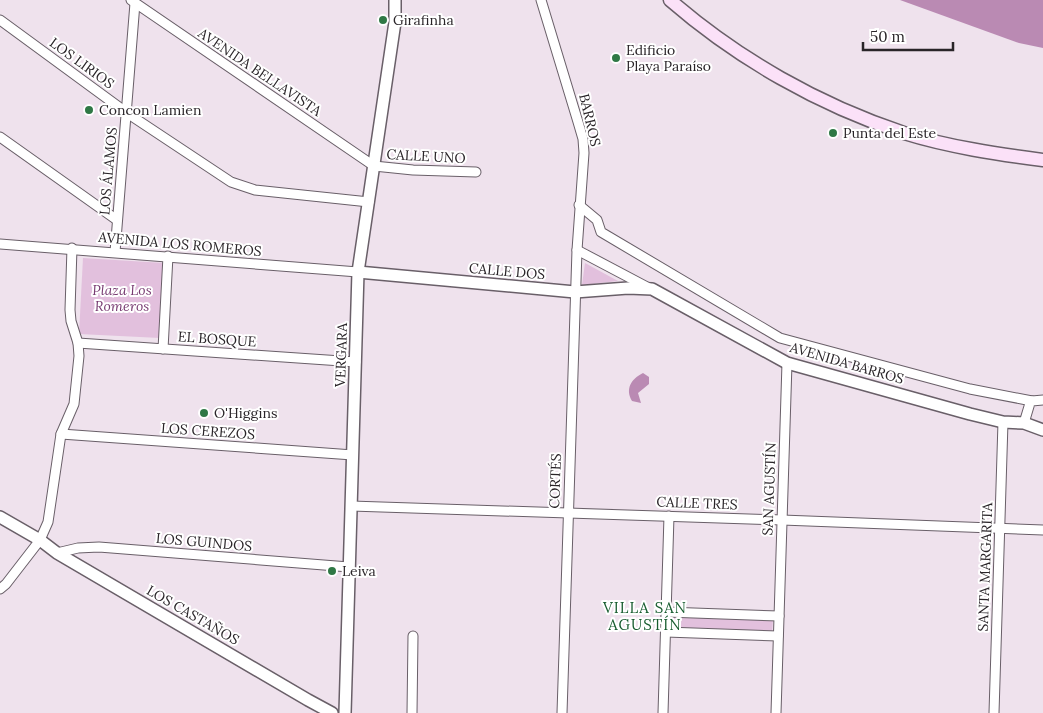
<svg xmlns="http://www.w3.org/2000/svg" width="1043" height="713" font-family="Lora,serif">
<rect width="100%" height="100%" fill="#efe2ed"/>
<!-- green -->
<g fill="#e2c0dd">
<polygon points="83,258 164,263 160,338 79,334"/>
<polygon points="585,263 618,281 582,285"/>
<polygon points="670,616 773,619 772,633 670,630"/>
</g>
<!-- water -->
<g fill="#ba8ab3">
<polygon points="900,0 1043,0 1043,48 1019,43"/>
<path d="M643,373L649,377V384L638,393L641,403L632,401C625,389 631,379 643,373Z"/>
</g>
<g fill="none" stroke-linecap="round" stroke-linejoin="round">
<defs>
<g id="minor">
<polyline points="131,0 374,166 413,170 476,172"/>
<polyline points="541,0 578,122 583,139 584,153 577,250 562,713"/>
<polyline points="0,20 127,113 231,182 255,190 369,202"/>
<polyline points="0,137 117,220"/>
<polyline points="579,205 597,220 601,232 780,338 970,389 1032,401"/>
<polyline points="0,244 358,272"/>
<polyline points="577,250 649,288"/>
<polyline points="115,252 135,3"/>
<polyline points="78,343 356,362"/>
<polyline points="163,349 168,256"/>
<polyline points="1024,423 1030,403 1032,401 1043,400"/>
<polyline points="61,434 353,455"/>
<polyline points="351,506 782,520 1043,530"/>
<polyline points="57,553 78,548 99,547 349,567"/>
<polyline points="0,589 6,584 40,540 48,522 61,434 74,404 79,356 78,343 71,321 70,310 72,248"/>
<polyline points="666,612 779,616"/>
<polyline points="666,632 778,636"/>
<polyline points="412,713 413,636"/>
<polyline points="663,713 669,516"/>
<polyline points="776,713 787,363"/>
<polyline points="994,713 1003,422"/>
</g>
<g id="tertiary">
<polyline points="358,272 575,292 628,288 652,289 787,363 970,414 1003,422 1024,423 1043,430"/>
<polyline points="0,517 40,540 57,553 308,700 332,713"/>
<polyline points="345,713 358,272 395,22 395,0"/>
</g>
<path id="secondary" d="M670,0C738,59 819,105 904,133C949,147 997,154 1043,160"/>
</defs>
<!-- minor casing -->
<use href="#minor" stroke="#695f68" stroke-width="11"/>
<!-- tertiary casing -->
<use href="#tertiary" stroke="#695f68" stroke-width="14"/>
<!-- secondary casing -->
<use href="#secondary" stroke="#695f68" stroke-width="15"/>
<!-- minor -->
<use href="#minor" stroke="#fff" stroke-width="9"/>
<!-- tertiary -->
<use href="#tertiary" stroke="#fff" stroke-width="11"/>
<!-- secondary -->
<use href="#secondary" stroke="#fbe1f8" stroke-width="12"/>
</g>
<!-- markers -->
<g fill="#2f7845" stroke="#fff" stroke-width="2">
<circle cx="383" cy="20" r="5"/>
<circle cx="616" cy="58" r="5"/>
<circle cx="89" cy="110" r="5"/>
<circle cx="833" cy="133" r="5"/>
<circle cx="204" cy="413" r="5"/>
<circle cx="332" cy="571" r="5"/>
</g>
<g text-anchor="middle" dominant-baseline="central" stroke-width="4" stroke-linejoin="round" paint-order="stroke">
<!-- poi labels -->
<g font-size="14" fill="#292428" stroke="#fff" text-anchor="start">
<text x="393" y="20">Girafinha</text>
<text x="626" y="50">Edificio<tspan x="626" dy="16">Playa Paraíso</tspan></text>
<text x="99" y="110">Concon Lamien</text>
<text x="843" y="133">Punta del Este</text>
<text x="214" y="413">O'Higgins</text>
<text x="342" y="571">Leiva</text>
</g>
<!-- street labels -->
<g font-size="14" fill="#292428" stroke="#fff">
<text transform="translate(82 63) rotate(36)">LOS LIRIOS</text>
<text transform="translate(260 72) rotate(34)">AVENIDA BELLAVISTA</text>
<text transform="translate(590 120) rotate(77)">BARROS</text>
<text transform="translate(426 156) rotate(3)">CALLE UNO</text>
<text transform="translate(108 171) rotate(-85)">LOS ÁLAMOS</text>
<text transform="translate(180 244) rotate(5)">AVENIDA LOS ROMEROS</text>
<text transform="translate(507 271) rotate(5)">CALLE DOS</text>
<text transform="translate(217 339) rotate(4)">EL BOSQUE</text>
<text transform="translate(341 355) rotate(-88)">VERGARA</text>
<text transform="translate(847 363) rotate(16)">AVENIDA BARROS</text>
<text transform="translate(208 431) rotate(4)">LOS CEREZOS</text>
<text transform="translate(555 481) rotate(-88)">CORTÉS</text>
<text transform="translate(769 489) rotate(-88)">SAN AGUSTÍN</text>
<text transform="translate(697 503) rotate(2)">CALLE TRES</text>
<text transform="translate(204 542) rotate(5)">LOS GUINDOS</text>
<text transform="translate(985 567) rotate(-88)">SANTA MARGARITA</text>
<text transform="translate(193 615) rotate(30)">LOS CASTAÑOS</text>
</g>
<!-- park labels -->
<g font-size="14" font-style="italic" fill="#783c72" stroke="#fff">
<text x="122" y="290">Plaza Los<tspan x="122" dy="16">Romeros</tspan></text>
</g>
<!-- neighbourhood labels -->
<g font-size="15" letter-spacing="1" fill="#185d30" stroke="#fff">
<text x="645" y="607">VILLA SAN<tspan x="645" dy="17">AGUSTÍN</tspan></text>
</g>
</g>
<!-- scale -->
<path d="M863 42v8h90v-8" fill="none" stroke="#292428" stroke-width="2.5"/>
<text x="870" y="42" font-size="15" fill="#292428" stroke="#ffffff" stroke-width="4" paint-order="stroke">50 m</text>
</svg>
